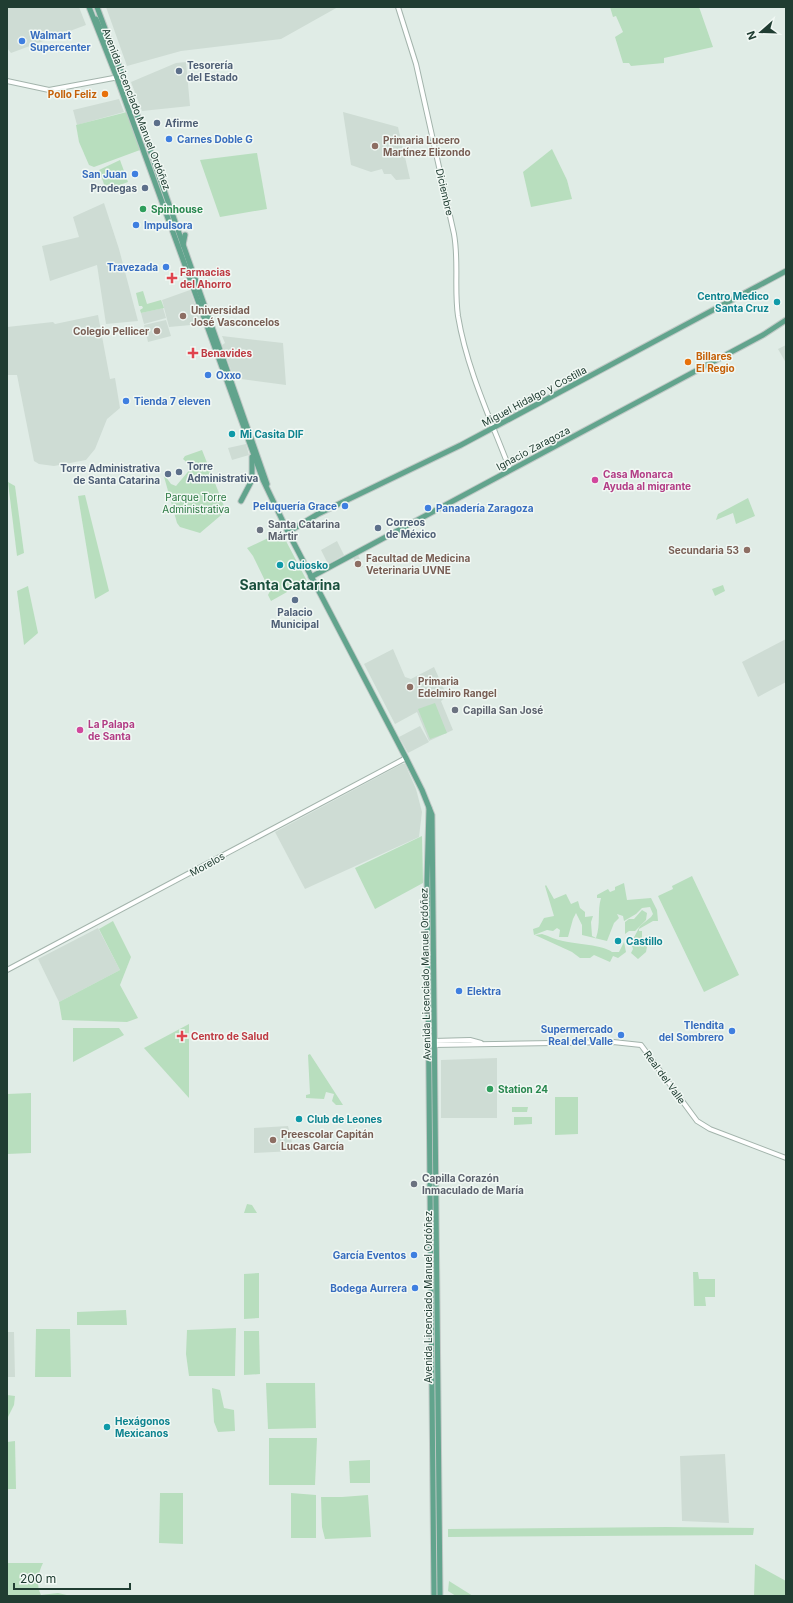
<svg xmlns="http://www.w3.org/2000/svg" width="793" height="1603" font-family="Inter,sans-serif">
<rect width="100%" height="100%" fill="#e0ece6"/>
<!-- built -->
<g fill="#cedcd4">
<polygon points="7,7 79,7 86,25 11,53 7,48"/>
<polygon points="106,7 338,7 281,39 181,51 127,66"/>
<polygon points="186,62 190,106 142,111 131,82 176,63"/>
<polygon points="119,99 124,112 77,125 73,110"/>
<polygon points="343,112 398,127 410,179 396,180 391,174 384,174 382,169 371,172 351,165"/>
<polygon points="104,203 119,249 138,321 106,324 97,265 50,281 42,246 79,237 73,217"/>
<polygon points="190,290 202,324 169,327 162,300"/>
<polygon points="163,308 166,318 144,324 141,313"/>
<polygon points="98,315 110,379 115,378 120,408 107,419 95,449 86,460 54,466 39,464 34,461 17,375 7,375 7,327 53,322 55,324"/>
<polygon points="166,320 171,336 148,342 144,325"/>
<polygon points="222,336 283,343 286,385 234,378 222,345 225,343"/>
<polygon points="786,345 786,363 778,349"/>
<polygon points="246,444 249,455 232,460 228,448"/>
<polygon points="337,541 344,555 328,564 321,550"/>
<polygon points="358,555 363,567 357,569 353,557"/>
<polygon points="786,639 786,682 758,697 742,662"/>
<polygon points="393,649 405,677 411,679 434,667 447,696 441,701 453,730 429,741 417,712 395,724 364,664"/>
<polygon points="420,726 429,742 408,753 399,737"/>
<polygon points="402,764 405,764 416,789 422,812 419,837 305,889 275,832"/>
<polygon points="98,928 120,970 59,1002 38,959"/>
<polygon points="497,1058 497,1118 441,1118 441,1060"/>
<polygon points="288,1126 294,1151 254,1153 254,1128"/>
<polygon points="7,1332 14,1332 15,1377 7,1377"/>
<polygon points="725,1454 729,1523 682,1521 680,1456"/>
</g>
<!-- green -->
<g fill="#b8debe">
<polygon points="610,7 699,7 713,47 664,58 664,63 631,66 629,63 623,63 615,37 623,32 616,16 613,17"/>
<polygon points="127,112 140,150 94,167 89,165 79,142 76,125"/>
<polygon points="552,149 567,180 572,199 531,207 523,172"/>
<polygon points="257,153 267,209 220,217 200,160"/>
<polygon points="120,160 128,182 106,190 99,170"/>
<polygon points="143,291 147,304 161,300 164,308 141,313 140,310 143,308 142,306 139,306 136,293"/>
<polygon points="202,450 226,511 200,533 180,527 177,523 163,473 171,484 176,486 192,467 183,459 185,456"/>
<polygon points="8,482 15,486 24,553 17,556"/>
<polygon points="85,495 109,591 95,599 78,496"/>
<polygon points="748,498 755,516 736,524 733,513 716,520 718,514"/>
<polygon points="283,531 286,541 307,581 297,587 296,585 286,590 287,592 271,601 268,595 270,591 253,556 247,548"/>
<polygon points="723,585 725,591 715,596 712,589"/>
<polygon points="28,586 38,633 24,645 17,591"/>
<polygon points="435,703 447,733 430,739 418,709"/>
<polygon points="422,836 423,883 375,909 355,868"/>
<polygon points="692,876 739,975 704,992 658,896 673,889 672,886"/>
<path d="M624,883L627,900L651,898L657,910L658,921H653L639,929V931H642V939L648,942L646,952L638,959L631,953L633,949L631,943L640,926L651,917L653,914L650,907L642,908L636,914L624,921L623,916L617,914L619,918L614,923L607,941L582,935V925L576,913L573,919L568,937H559L560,930L557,928L553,931L547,930L534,935L533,929L539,927L544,918L554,916L545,886L546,885L554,899L566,894L571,904L578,901L580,908L585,912V917L593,916L591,922L592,936L596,938C601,924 597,911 601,898H597V895L608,889L610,892L615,890V887Z"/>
<polygon points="642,910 647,913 646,920 635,931 629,931 625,934 625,922 629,919 634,919"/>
<polygon points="113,921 131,957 120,985 138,1018 127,1022 62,1020 59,1002 120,970 99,929"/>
<path d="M542,934C549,936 556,940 563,941C575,944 604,945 612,952H619L624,942L626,952L618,958L613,956L610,962L594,955L590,958H580L572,952L535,935Z"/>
<polygon points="189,1024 189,1098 144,1048"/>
<polygon points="73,1028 119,1028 124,1035 73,1062"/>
<polygon points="310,1054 343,1105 336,1105 332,1101 334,1094 326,1092 324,1099 306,1098 306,1095 310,1094 308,1055"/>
<polygon points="31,1093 31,1153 7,1154 7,1094"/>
<polygon points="555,1097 578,1097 578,1134 555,1135"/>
<polygon points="512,1107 528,1107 527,1112 512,1112"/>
<polygon points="514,1117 532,1117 532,1124 514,1125"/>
<polygon points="247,1204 252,1205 257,1213 244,1213"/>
<polygon points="693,1272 698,1272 699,1279 715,1279 715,1297 705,1297 706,1306 694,1306"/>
<polygon points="259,1273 259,1318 244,1319 244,1274"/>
<polygon points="126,1310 127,1325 77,1325 77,1312"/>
<polygon points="236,1328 235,1376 189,1376 186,1354 187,1330"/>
<polygon points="36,1329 70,1329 71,1377 35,1377"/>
<polygon points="244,1331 259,1331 260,1374 244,1375"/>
<polygon points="266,1383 315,1383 316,1428 268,1429"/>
<polygon points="212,1388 220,1390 224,1408 234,1410 235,1431 218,1432 214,1422"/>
<polygon points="7,1395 15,1396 14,1405 7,1419"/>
<polygon points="269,1438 317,1438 315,1485 269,1485"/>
<polygon points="15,1441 16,1489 7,1489 7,1442"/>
<polygon points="370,1460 370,1483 350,1483 349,1461"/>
<polygon points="160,1493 183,1493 183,1544 159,1543"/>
<polygon points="291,1493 316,1495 316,1538 291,1538"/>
<polygon points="368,1495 371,1537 325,1539 322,1527 321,1497 342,1497"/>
<polygon points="666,1527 754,1528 753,1535 448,1537 448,1529"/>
<path d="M7,1563H43C38,1573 36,1585 41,1595L58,1593L71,1596H7Z"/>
<polygon points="755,1564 786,1581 786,1596 754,1596"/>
<polygon points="449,1581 473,1596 456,1596 448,1591"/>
</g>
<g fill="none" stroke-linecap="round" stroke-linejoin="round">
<defs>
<g id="minor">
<path d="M398,7L416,64L454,234C459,262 454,288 458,316C467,370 491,420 510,470"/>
<polyline points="7,81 49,90 119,77"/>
<polyline points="7,970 406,758"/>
<polyline points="433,1041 470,1040 481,1043"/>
<polyline points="433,1045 613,1042 641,1045 697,1121 710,1129 786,1158"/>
</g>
<g id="major">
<polyline points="89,7 117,78 263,480 288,532 406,758 422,790 432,815 440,1596"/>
<polyline points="97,7 144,133 267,484"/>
<polyline points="96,19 111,54"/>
<polyline points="183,245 185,235"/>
<polyline points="241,501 252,480 252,457"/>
<polyline points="288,532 318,514 461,445 786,271"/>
<polyline points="311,577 763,335 786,320"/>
<polyline points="429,808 427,881 434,1596"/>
</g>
</defs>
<!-- minor casing -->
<use href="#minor" stroke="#a3b4ac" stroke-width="6"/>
<!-- major casing -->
<use href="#major" stroke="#c1c9c6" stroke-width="7"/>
<!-- minor -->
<use href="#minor" stroke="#fff" stroke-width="4"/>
<!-- major -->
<use href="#major" stroke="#62a48d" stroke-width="5"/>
</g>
<!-- markers -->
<g fill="#3f7fe0" stroke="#f1f8f4" stroke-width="1.5">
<circle cx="22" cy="41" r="4"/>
<circle cx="169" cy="139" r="4"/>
<circle cx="135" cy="174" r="4"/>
<circle cx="136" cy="225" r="4"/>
<circle cx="166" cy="267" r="4"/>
<circle cx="208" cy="375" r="4"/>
<circle cx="126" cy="401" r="4"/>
<circle cx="345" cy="506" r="4"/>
<circle cx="428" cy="508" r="4"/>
<circle cx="459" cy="991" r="4"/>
<circle cx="732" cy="1031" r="4"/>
<circle cx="621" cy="1035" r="4"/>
<circle cx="414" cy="1255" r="4"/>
<circle cx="415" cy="1288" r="4"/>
</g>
<g fill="#5c6f8a" stroke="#f1f8f4" stroke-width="1.5">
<circle cx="179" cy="71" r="4"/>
<circle cx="157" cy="123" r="4"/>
<circle cx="145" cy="188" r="4"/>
<circle cx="179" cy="472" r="4"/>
<circle cx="168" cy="474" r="4"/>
<circle cx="378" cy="528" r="4"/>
<circle cx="295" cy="600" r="4"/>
</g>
<g fill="#e8710a" stroke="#f1f8f4" stroke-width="1.5">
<circle cx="105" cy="94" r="4"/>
<circle cx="688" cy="362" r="4"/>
</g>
<g fill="#8d6e63" stroke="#f1f8f4" stroke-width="1.5">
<circle cx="375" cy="146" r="4"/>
<circle cx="183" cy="316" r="4"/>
<circle cx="157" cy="331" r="4"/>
<circle cx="747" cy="550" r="4"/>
<circle cx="358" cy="564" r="4"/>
<circle cx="410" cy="687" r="4"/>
<circle cx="273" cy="1140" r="4"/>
</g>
<g fill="#2e9e5b" stroke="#f1f8f4" stroke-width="1.5">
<circle cx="143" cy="209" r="4"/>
<circle cx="490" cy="1089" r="4"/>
</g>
<g fill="#e0444e" stroke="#f1f8f4" stroke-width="1.5">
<path d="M170 272h4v4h4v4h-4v4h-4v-4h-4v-4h4z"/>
<path d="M191 347h4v4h4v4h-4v4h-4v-4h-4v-4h4z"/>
<path d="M180 1030h4v4h4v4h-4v4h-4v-4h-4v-4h4z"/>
</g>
<g fill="#0f9aa8" stroke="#f1f8f4" stroke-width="1.5">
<circle cx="777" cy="302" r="4"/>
<circle cx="232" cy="434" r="4"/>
<circle cx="280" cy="565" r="4"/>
<circle cx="618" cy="941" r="4"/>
<circle cx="299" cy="1119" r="4"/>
<circle cx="107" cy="1427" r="4"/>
</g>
<g fill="#d1479c" stroke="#f1f8f4" stroke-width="1.5">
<circle cx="595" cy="480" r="4"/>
<circle cx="80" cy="730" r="4"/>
</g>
<g fill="#6b7280" stroke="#f1f8f4" stroke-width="1.5">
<circle cx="260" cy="530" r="4"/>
<circle cx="455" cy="710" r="4"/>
<circle cx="414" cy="1184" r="4"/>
</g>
<g text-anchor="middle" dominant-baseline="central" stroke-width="3" stroke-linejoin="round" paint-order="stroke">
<!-- shop labels -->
<g font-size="10" font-weight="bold" fill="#366cbe" stroke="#f1f8f4" text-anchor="start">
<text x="30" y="35">Walmart<tspan x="30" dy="12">Supercenter</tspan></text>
<text x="177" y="139">Carnes Doble G</text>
<text x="127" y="174" text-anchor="end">San Juan</text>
<text x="144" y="225">Impulsora</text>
<text x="158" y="267" text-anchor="end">Travezada</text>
<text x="216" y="375">Oxxo</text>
<text x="134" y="401">Tienda 7 eleven</text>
<text x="337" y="506" text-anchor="end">Peluquería Grace</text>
<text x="436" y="508">Panadería Zaragoza</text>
<text x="467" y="991">Elektra</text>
<text x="724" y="1025" text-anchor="end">TIendita<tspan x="724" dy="12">del Sombrero</tspan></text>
<text x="613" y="1029" text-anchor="end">Supermercado<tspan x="613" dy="12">Real del Valle</tspan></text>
<text x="406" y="1255" text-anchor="end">García Eventos</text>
<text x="407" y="1288" text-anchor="end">Bodega Aurrera</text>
</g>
<!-- service labels -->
<g font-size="10" font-weight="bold" fill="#4e5e75" stroke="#f1f8f4" text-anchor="start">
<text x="187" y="65">Tesorería<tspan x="187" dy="12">del Estado</tspan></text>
<text x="165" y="123">Afirme</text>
<text x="137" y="188" text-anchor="end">Prodegas</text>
<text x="187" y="466">Torre<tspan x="187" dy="12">Administrativa</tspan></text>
<text x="160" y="468" text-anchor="end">Torre Administrativa<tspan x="160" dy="12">de Santa Catarina</tspan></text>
<text x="386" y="522">Correos<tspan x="386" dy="12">de México</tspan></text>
<text x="295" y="612" text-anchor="middle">Palacio<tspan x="295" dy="12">Municipal</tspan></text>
</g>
<!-- food labels -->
<g font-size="10" font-weight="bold" fill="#c56008" stroke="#f1f8f4" text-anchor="end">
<text x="97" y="94">Pollo Feliz</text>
<text x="696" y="356" text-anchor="start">Billares<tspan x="696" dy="12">El Regio</tspan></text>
</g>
<!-- street labels -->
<g font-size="10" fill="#203d32" stroke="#f1f8f4">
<text transform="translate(137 109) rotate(69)">Avenida Licenciado Manuel Ordóñez</text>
<text transform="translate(445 192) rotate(77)">Diciembre</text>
<text transform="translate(534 396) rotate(-28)">Miguel Hidalgo y Costilla</text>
<text transform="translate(533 448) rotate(-28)">Ignacio Zaragoza</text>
<text transform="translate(207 864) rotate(-29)">Morelos</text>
<text transform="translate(425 974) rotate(-91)">Avenida Licenciado Manuel Ordóñez</text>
<text transform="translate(665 1077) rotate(54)">Real del Valle</text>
<text transform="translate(428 1297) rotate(-90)">Avenida Licenciado Manuel Ordóñez</text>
</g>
<!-- education labels -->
<g font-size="10" font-weight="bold" fill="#785e54" stroke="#f1f8f4" text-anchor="start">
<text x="383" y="140">Primaria Lucero<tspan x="383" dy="12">Martínez Elizondo</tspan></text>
<text x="191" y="310">Universidad<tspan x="191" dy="12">José Vasconcelos</tspan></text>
<text x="149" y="331" text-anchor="end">Colegio Pellicer</text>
<text x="739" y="550" text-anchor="end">Secundaria 53</text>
<text x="366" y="558">Facultad de Medicina<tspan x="366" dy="12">Veterinaria UVNE</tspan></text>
<text x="418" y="681">Primaria<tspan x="418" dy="12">Edelmiro Rangel</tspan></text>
<text x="281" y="1134">Preescolar Capitán<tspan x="281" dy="12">Lucas García</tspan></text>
</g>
<!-- leisure labels -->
<g font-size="10" font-weight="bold" fill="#27864d" stroke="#f1f8f4" text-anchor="start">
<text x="151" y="209">Spinhouse</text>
<text x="498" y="1089">Station 24</text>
</g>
<!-- health labels -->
<g font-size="10" font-weight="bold" fill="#be3a42" stroke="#f1f8f4" text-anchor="start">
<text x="180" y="272">Farmacias<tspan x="180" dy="12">del Ahorro</tspan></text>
<text x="201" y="353">Benavides</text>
<text x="191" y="1036">Centro de Salud</text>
</g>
<!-- culture labels -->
<g font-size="10" font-weight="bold" fill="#0d838f" stroke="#f1f8f4" text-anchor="start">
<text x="769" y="296" text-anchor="end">Centro Medico<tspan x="769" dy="12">Santa Cruz</tspan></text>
<text x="240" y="434">Mi Casita DIF</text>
<text x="288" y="565">Quiosko</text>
<text x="626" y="941">Castillo</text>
<text x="307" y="1119">Club de Leones</text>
<text x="115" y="1421">Hexágonos<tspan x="115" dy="12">Mexicanos</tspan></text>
</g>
<!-- hotel labels -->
<g font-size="10" font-weight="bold" fill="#b23c85" stroke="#f1f8f4" text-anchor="start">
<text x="603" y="474">Casa Monarca<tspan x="603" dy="12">Ayuda al migrante</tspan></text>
<text x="88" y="724">La Palapa<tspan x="88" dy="12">de Santa</tspan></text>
</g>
<!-- park labels -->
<g font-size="10" fill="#28763f" stroke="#f1f8f4">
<text x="196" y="497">Parque Torre<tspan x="196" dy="12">Administrativa</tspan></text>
</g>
<!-- worship labels -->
<g font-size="10" font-weight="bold" fill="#5b616d" stroke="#f1f8f4" text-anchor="start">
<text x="268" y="524">Santa Catarina<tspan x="268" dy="12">Mártir</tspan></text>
<text x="463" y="710">Capilla San José</text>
<text x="422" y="1178">Capilla Corazón<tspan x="422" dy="12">Inmaculado de María</tspan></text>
</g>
<!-- district labels -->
<g font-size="14" font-weight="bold" fill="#1b503e" stroke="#f1f8f4">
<text x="290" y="584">Santa Catarina</text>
</g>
</g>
<!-- border -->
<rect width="793" height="1603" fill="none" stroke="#203d32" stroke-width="16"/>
<!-- north arrow -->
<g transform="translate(761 32) rotate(250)" stroke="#f1f8f4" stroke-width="3" paint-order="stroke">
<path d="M0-3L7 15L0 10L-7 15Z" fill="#203d32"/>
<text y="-6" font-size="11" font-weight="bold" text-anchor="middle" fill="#203d32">N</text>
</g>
<!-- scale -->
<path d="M14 1583v6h116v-6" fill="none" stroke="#203d32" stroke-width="2"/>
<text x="20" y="1583" font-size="12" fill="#203d32" stroke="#f1f8f4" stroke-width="3" paint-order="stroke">200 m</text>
</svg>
